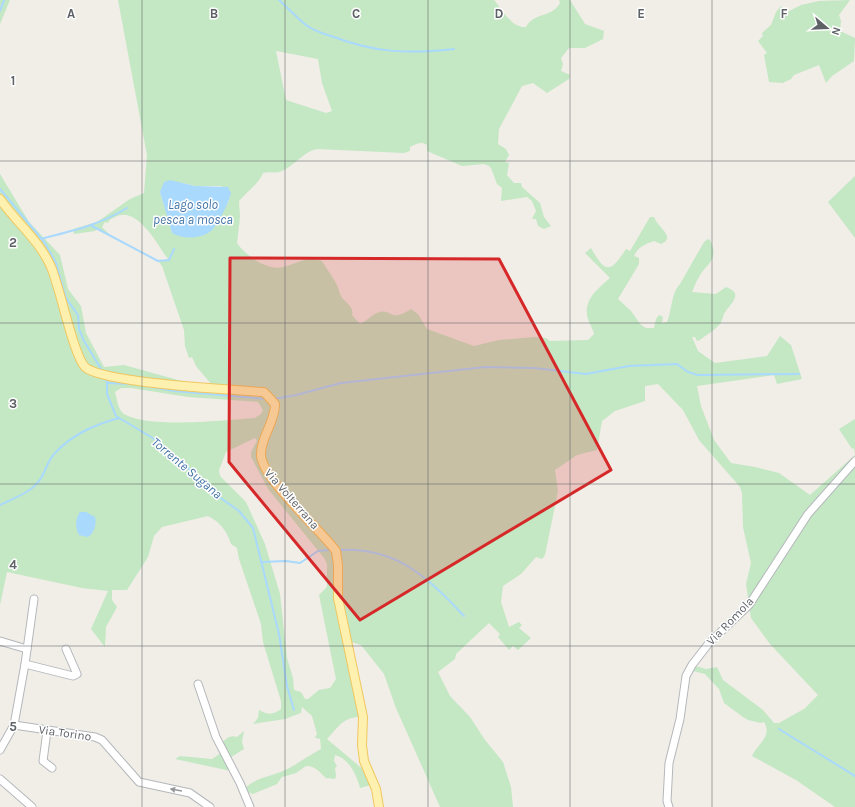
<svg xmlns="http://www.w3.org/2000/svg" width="855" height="807" font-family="Karla,sans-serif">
<rect width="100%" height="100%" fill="#f0eee7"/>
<!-- green -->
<g fill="#c4e7c4" fill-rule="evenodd">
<polygon points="0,0 10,0 0,24"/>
<path d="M118,0H494C502,9 511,28 526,27C534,12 552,18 560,3L559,0H570L585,24L604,31L603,39L585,48H569L561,58L563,64L561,71L570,75L569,79L547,93L533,83L522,86L499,129L498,144L506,149L509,155L505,162L509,163L507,175L514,183H521L522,187L540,203L544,217L551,226L544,229L538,226L536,219H532L536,211L532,201L527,197L501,201L502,188L497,184L491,168L489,166L484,164L462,166L427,151V145C421,141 416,144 410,147V151L404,153L317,149C303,152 295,165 282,171C276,174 269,171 263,173C258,185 247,191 239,201L240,217L237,243C245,255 267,271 283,267C297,264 306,255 322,261C329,273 337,281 340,294C342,301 355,306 352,315L360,324C367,321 373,313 380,312C393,309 389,323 411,309L418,314L427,329L474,346L499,340L535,337L546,338L550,341L588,340L594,334C593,328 587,320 587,314C585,298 600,287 610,278L585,253L591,248C605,273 610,274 626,249L630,251L650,217H654C657,227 677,237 661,244L654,241C645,244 638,247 634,256L639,258V264L618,299L631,311L641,325L646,328H654L656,319L659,315L663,317L662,323L667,322C672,310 671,293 680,284L704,242L708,239L710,240C720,261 706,263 699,277C696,281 694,288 692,292L716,294L726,287C746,294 728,305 724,314C722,319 722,323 717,327C712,332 706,335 700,340L697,341L695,337H692L698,351L715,363L767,356L780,336L791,345L802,379L777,384L774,375L697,386L701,406L714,440L731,463L755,467L779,473L810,495L855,455L854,448L852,449L839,429L855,419V807H835L796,780L752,756C757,744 773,737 764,722L761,723L748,720L743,717L724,703L719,689L705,674L689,670L692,665L706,669L717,667L723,680L763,710L774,723H779L804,709L818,695L770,644L751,618L746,584L751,563L743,527L742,493L740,487L699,440L683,410L658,384L645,386V401L615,411L602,421L597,450L577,455L555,470L558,491L545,555L542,559L536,557L521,574L503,586L501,602L509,627L519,622L522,625L519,628L531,638L518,650L513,646L509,650L498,637L500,634L489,623L456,654L455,659L438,672L450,696L470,717L485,740L503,762L511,787L513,807H440L396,708L384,674L361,645L348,641L363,717C344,716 340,725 327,739L365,771L371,785L360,788C357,776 349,758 335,755L334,761L337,766L335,768L336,776L335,779L326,778C319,772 316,766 306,766L296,773L282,777L277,784L253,794L243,790C255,777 271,777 285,770C298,764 309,755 321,749L320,738L318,739L315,737L317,734L312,716L302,707L301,713L285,719L253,724L258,718L259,710C268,715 273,715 281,709V701L263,642L261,624L239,559L237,548L231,544C227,531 220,522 208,516L162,527L154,536L148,557L127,590H112V600L117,607L106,627L105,647L91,629L108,591L82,588L7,572L0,605V174L29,222L60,255L68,289L81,306L86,333L104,367L124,365L196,385H212L196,366L192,357L189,358L185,346L184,330L162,266L158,261H166L168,259C157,244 137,205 115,217C112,219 110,218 108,223L105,222L102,227L112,237L97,229L95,231L74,234L73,229L97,222L130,199L144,193L147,155ZM276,51L318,59L322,83L332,111L326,113L286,100ZM183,183L195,186H221L229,201L216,222L172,233L160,192ZM121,388H131L188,397L258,402L263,410L261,414L255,418C225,420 149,429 124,414C118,410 117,399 115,392ZM255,438L257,441L251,452V457L268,489L324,558L327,564V587L319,595L336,679L330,688L319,690L308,699H305L301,692L294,690L293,678L287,658L280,594L265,544L246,502L220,476L219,470L226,452Z"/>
<polygon points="850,0 839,15 841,21 840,31 855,38 854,61 832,76 826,83 819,65 794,75 791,79 783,83 769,82 764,55 767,53 758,41 763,36 762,33 771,25 776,12 781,6 787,12 801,5 819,1"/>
<polygon points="855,176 855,238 828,202"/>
<path d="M244,731L242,742L244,749L228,759L231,771L175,759L180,756L212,759L224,751L220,744C225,740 230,734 237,737Z"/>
</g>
<!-- water -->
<g fill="#aad9fe">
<path d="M170,180L195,186L228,187L231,193C229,203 219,221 213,229C204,239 182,240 172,233L160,192L164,182Z"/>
<path d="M80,512H86L95,517C97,524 94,533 88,537L79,535C75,528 75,519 80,512Z"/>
</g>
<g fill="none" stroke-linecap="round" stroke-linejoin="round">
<!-- stream -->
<g stroke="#aad9fe" stroke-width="2">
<path d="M279,0C288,8 296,17 306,25C313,31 325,34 334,37C376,53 409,54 454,49"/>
<polyline points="0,11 4,0"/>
<polyline points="0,189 45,243 56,263 66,298 78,315 79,329 84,341 103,372"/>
<polyline points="92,226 158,261 169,260 174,249"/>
<path d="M40,239C72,231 99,225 127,208"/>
<polyline points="105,376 107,383 107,394 116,416 156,440 184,464 215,494 239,511 253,528 279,634 287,686 294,710"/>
<polyline points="107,383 132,384"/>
<polyline points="141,385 174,391 267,399"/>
<polyline points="274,399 296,395 341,383 485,367 534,368 586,374 629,366 677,364 688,372 698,375 799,374"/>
<path d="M0,505C14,498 33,492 41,478C46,470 48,460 55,453C73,434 94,425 119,418"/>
<path d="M339,550C397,547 427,577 464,616"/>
<polyline points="262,562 286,561 300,563 318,551 329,550"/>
<polyline points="779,729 855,776"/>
</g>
<defs>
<g id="minor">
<polyline points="0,641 27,649"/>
<polyline points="25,664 73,676 77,674 66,649"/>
<polyline points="198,684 216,737 240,783 250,807"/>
<polyline points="14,725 95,737 102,740 139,782 190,793 210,807"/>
<polyline points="47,731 43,761 52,768"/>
<polyline points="0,750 14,725 25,664 34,599"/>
<polyline points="0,779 32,807"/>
<polyline points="669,807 667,801 669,763 680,719 686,676 692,665 709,643 749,605 808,514 855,461"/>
</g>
<path id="major" d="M0,199C16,222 40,241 51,267C60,287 73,354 85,367C102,383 234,390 264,392L275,404C275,423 261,436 261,454C260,477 320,529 336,551L338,565V598L363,717L362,745L364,761L376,789L379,807"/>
</defs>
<!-- minor casing -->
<use href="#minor" stroke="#b4b7bb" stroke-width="9"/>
<!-- major casing -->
<use href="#major" stroke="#f0c761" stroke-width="10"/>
<!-- minor -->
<use href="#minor" stroke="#fff" stroke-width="7"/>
<!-- major -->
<use href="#major" stroke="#fef1af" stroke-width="8"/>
</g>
<!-- one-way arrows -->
<defs><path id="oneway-solid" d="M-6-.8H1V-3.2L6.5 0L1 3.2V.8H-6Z"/></defs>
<use fill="#96999c" href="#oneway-solid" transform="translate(176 790) rotate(-170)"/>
<!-- marked area -->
<path fill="#d62828" fill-opacity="0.2" stroke="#d62828" stroke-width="3" stroke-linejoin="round" d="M230,258L499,259L611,470L360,620L229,462Z"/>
<!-- grid -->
<path fill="none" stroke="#5e6267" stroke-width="1" stroke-opacity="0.55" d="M142,0V807M285,0V807M428,0V807M570,0V807M712,0V807M0,161H855M0,323H855M0,484H855M0,646H855"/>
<g text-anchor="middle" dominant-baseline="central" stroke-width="3" stroke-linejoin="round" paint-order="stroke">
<!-- street labels -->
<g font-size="12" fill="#5e6267" stroke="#fff">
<text transform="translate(292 499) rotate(49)">Via Volterrana</text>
<text transform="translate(730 621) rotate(-46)">Via Romola</text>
<text transform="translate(65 733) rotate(8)">Via Torino</text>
</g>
<!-- water labels -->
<g font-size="13" font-style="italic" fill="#4274a8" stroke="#fff">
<text x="193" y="204">Lago solo<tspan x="193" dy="15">pesca a mosca</tspan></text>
<text transform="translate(187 468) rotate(40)">Torrente Sugana</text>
</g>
</g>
<g font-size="13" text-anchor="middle" font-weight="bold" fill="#5e6267" stroke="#fff" stroke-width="3" stroke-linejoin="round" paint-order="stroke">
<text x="71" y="18">A</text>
<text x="214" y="18">B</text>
<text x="356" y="18">C</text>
<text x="499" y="18">D</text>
<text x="641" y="18">E</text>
<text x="784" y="18">F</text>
<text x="13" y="85">1</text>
<text x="13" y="247">2</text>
<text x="13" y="408">3</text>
<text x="13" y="569">4</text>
<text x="13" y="731">5</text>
</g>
<!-- north arrow -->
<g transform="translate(827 28) rotate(109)" stroke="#ffffff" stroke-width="3" paint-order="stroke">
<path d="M0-3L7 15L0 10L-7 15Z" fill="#5e6267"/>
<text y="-6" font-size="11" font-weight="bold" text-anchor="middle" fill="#5e6267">N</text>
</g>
</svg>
